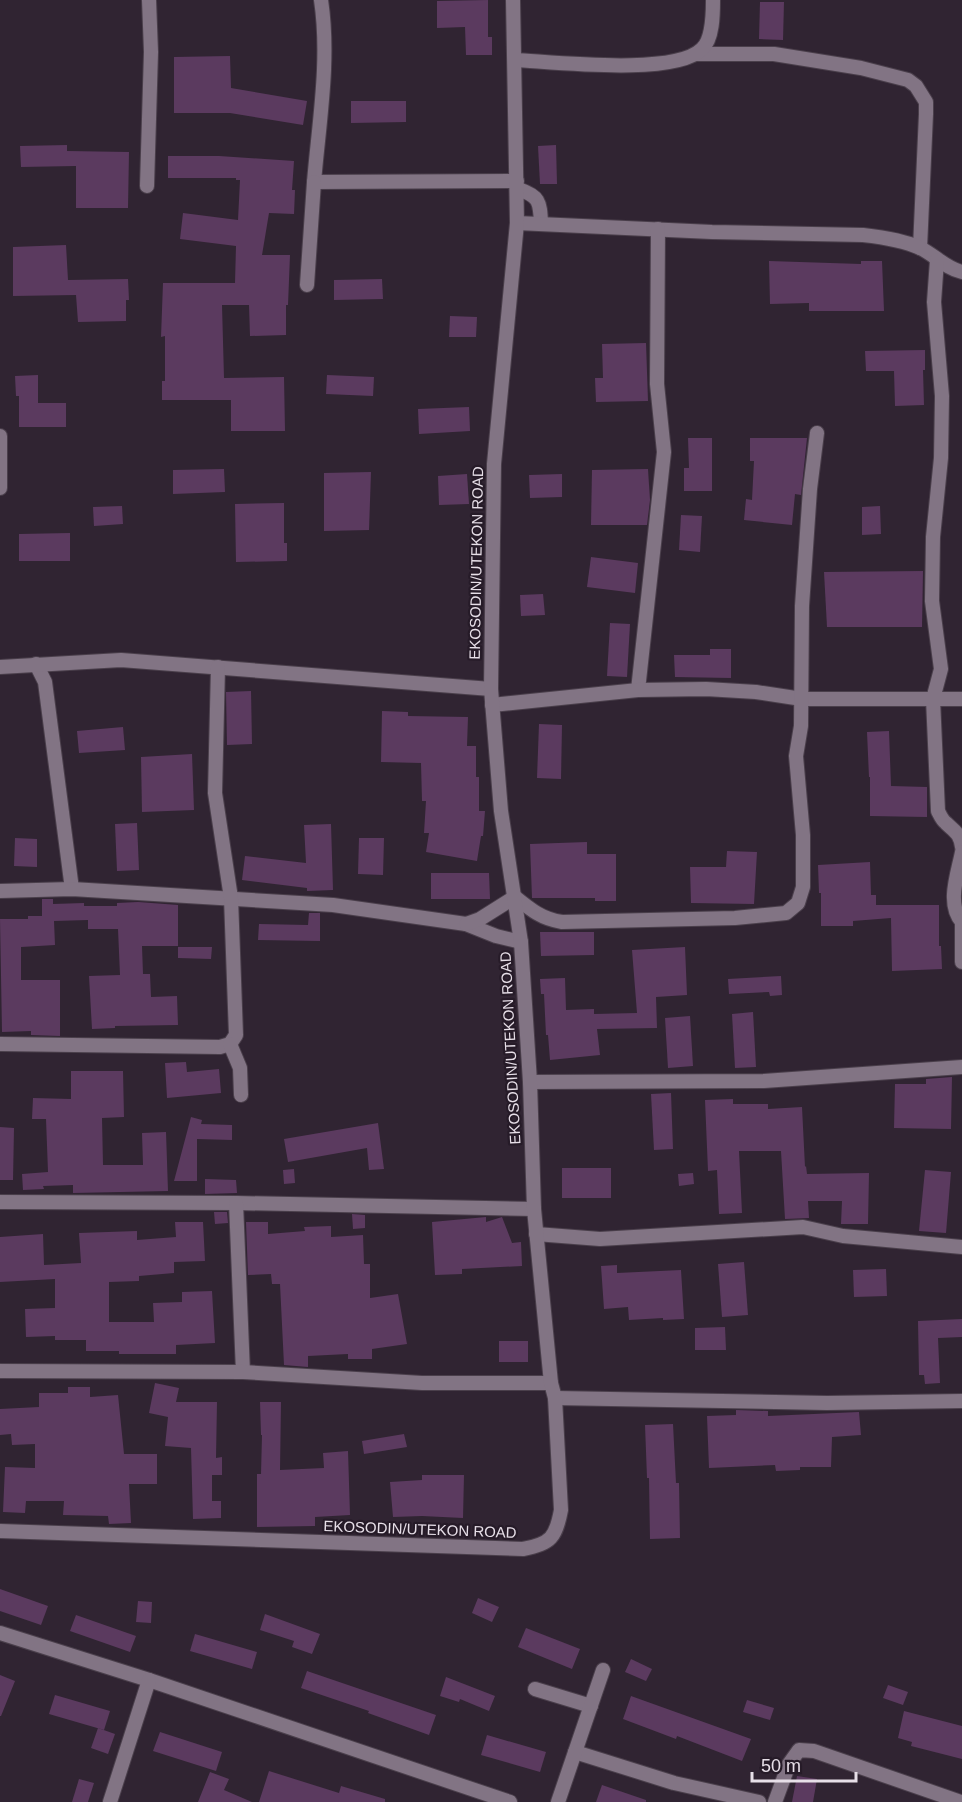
<svg xmlns="http://www.w3.org/2000/svg" width="962" height="1802" font-family="Helvetica,sans-serif">
<rect width="100%" height="100%" fill="#302432"/>
<!-- building -->
<g fill="#5b3a5f">
<polygon points="488,0 488,37 492,37 492,55 466,55 465,27 437,28 437,1"/>
<polygon points="760,2 784,2 783,40 759,39"/>
<polygon points="230,56 231,88 307,101 303,125 230,113 174,113 174,57"/>
<polygon points="351,101 406,101 406,122 351,123"/>
<polygon points="67,145 67,151 129,152 128,208 76,208 76,166 21,167 20,146"/>
<polygon points="556,145 557,184 540,184 538,146"/>
<polygon points="168,156 219,156 294,161 292,190 295,190 294,214 269,213 262,255 290,255 288,305 286,305 286,335 250,336 249,305 222,305 224,378 284,377 285,431 231,431 231,400 162,400 162,381 165,381 165,336 161,337 163,283 235,283 236,246 180,239 183,213 238,220 240,180 236,180 236,178 168,178"/>
<polygon points="66,245 68,280 128,279 129,300 126,300 126,321 78,322 76,295 13,296 13,247"/>
<polygon points="769,261 861,264 861,261 882,261 884,311 809,311 809,303 770,304"/>
<polygon points="382,279 383,299 334,300 334,280"/>
<polygon points="450,316 477,317 476,337 449,337"/>
<polygon points="646,343 648,401 596,402 595,378 603,378 602,344"/>
<polygon points="925,350 925,370 923,370 924,405 895,406 894,371 866,371 865,351"/>
<polygon points="38,375 38,403 66,403 66,427 19,427 19,396 16,396 15,376"/>
<polygon points="327,375 374,377 373,396 326,394"/>
<polygon points="469,407 470,431 419,434 418,409"/>
<polygon points="688,438 712,438 712,491 684,491 684,468 689,468"/>
<polygon points="750,438 807,438 801,495 795,494 792,525 744,520 746,499 752,500 754,461 750,461"/>
<polygon points="224,469 225,492 173,494 173,470"/>
<polygon points="648,469 650,500 647,525 591,525 592,470"/>
<polygon points="371,472 369,530 324,531 324,473"/>
<polygon points="467,474 469,504 439,505 438,476"/>
<polygon points="562,474 562,497 530,498 529,475"/>
<polygon points="284,503 284,543 287,543 287,561 236,562 235,504"/>
<polygon points="122,506 123,524 94,526 93,507"/>
<polygon points="880,506 881,534 862,535 862,507"/>
<polygon points="681,515 702,516 700,552 679,550"/>
<polygon points="70,533 70,561 19,561 19,534"/>
<polygon points="591,557 638,563 635,593 587,587"/>
<polygon points="923,571 922,627 827,627 824,572"/>
<polygon points="543,594 545,615 521,616 520,595"/>
<polygon points="610,623 630,624 627,677 607,676"/>
<polygon points="710,649 731,649 731,678 675,677 674,655 710,655"/>
<polygon points="251,691 252,744 227,745 226,692"/>
<polygon points="382,711 408,712 408,716 468,717 467,746 476,746 476,777 479,777 479,811 485,811 483,836 481,836 477,861 426,852 429,833 424,833 426,801 422,801 421,763 381,762"/>
<polygon points="539,724 562,725 561,779 537,778"/>
<polygon points="123,727 125,750 79,753 77,731"/>
<polygon points="889,731 891,786 927,787 927,817 870,816 870,777 869,777 867,732"/>
<polygon points="192,754 194,810 142,812 141,757"/>
<polygon points="137,823 139,870 117,871 115,824"/>
<polygon points="331,824 333,890 307,891 307,888 242,880 245,856 306,863 304,825"/>
<polygon points="15,838 37,839 37,867 14,866"/>
<polygon points="359,838 384,838 383,875 358,874"/>
<polygon points="587,842 587,854 616,854 616,901 595,901 595,898 532,898 530,844"/>
<polygon points="727,851 757,852 754,904 691,903 690,867 726,867"/>
<polygon points="870,862 871,895 876,895 876,905 939,905 939,946 941,946 942,969 892,971 891,918 853,921 853,926 821,926 821,893 819,893 818,865"/>
<polygon points="431,873 489,873 490,899 431,899"/>
<polygon points="42,899 53,899 53,904 84,903 84,906 117,906 117,903 138,902 178,905 178,946 142,946 143,974 150,974 151,997 177,996 178,1025 115,1026 115,1028 92,1029 89,976 120,975 118,929 88,929 88,920 54,921 55,945 21,947 21,980 60,980 60,1036 31,1035 31,1031 2,1032 0,919 28,919 28,916 42,916"/>
<polygon points="309,913 320,913 320,941 258,940 259,924 308,925"/>
<polygon points="540,932 594,932 594,955 541,956"/>
<polygon points="178,947 212,947 211,959 178,958"/>
<polygon points="685,947 687,995 656,997 657,1028 597,1029 600,1055 550,1060 548,1035 546,1035 544,994 541,994 540,979 565,978 566,1010 594,1009 594,1014 637,1013 632,950"/>
<polygon points="781,976 782,995 770,996 769,992 729,994 728,979"/>
<polygon points="753,1012 756,1067 735,1068 732,1014"/>
<polygon points="690,1016 693,1066 668,1068 665,1018"/>
<polygon points="186,1062 187,1072 219,1069 221,1093 167,1098 165,1063"/>
<polygon points="71,1071 123,1071 124,1117 102,1118 103,1165 143,1165 142,1133 166,1132 168,1191 73,1193 73,1185 43,1186 44,1189 23,1190 22,1174 48,1172 46,1119 32,1119 33,1098 71,1099"/>
<polygon points="952,1077 951,1129 894,1128 895,1084 926,1084 926,1079"/>
<polygon points="671,1093 673,1149 654,1150 651,1094"/>
<polygon points="733,1099 733,1104 768,1104 768,1109 802,1107 805,1167 806,1166 807,1174 869,1173 868,1224 841,1224 842,1201 808,1201 809,1218 785,1219 781,1151 739,1151 742,1213 719,1214 717,1170 708,1171 705,1100"/>
<polygon points="191,1117 202,1120 201,1124 232,1125 232,1140 197,1139 197,1181 174,1181"/>
<polygon points="378,1123 384,1169 369,1170 367,1148 288,1162 284,1139"/>
<polygon points="0,1127 14,1128 13,1180 0,1180"/>
<rect x="562" y="1168" width="49" height="30"/>
<polygon points="294,1169 295,1183 284,1184 283,1170"/>
<polygon points="925,1170 951,1172 946,1233 919,1231"/>
<polygon points="693,1173 694,1184 679,1186 678,1174"/>
<polygon points="205,1179 236,1180 237,1193 205,1194"/>
<polygon points="214,1212 227,1212 228,1223 215,1224"/>
<polygon points="352,1214 365,1215 365,1228 353,1229"/>
<polygon points="486,1217 486,1222 502,1217 512,1243 521,1242 522,1266 462,1269 462,1274 435,1275 432,1222"/>
<polygon points="175,1222 203,1222 205,1261 174,1262 174,1273 139,1276 139,1281 109,1282 109,1322 154,1322 153,1303 182,1302 182,1292 212,1291 215,1343 176,1345 176,1354 119,1354 119,1351 86,1351 86,1340 55,1340 55,1336 26,1337 25,1309 55,1308 55,1279 0,1282 0,1237 43,1234 44,1265 81,1263 79,1233 137,1231 137,1240 176,1237"/>
<polygon points="246,1222 268,1222 268,1234 305,1231 304,1227 331,1226 331,1237 363,1235 364,1264 370,1264 370,1298 398,1294 407,1344 372,1349 372,1359 348,1359 348,1354 308,1356 308,1367 284,1365 280,1284 272,1284 271,1274 248,1275"/>
<polygon points="744,1262 748,1315 722,1317 718,1264"/>
<polygon points="617,1265 617,1273 681,1270 684,1319 663,1320 663,1318 629,1320 628,1307 604,1309 601,1266"/>
<polygon points="886,1269 887,1296 854,1297 853,1270"/>
<polygon points="962,1319 962,1337 938,1338 940,1383 925,1384 924,1375 919,1375 918,1321"/>
<polygon points="725,1327 726,1350 695,1350 695,1328"/>
<rect x="499" y="1341" width="29" height="21"/>
<polygon points="155,1383 179,1388 176,1402 217,1402 216,1458 222,1457 222,1475 212,1475 212,1501 221,1501 221,1518 193,1519 191,1448 165,1446 168,1417 149,1413"/>
<polygon points="68,1387 90,1387 90,1397 118,1395 124,1454 157,1454 157,1484 129,1484 131,1523 109,1524 108,1516 63,1515 64,1501 26,1501 25,1513 3,1512 5,1467 35,1468 35,1444 12,1445 11,1434 0,1435 0,1409 39,1407 39,1393 68,1393"/>
<polygon points="260,1402 281,1402 280,1470 324,1468 323,1453 348,1451 350,1515 315,1517 315,1526 257,1527 257,1474 261,1474 262,1435 261,1435"/>
<polygon points="736,1410 768,1411 768,1416 859,1412 861,1435 832,1437 831,1467 800,1467 800,1470 776,1471 775,1465 709,1468 707,1416 736,1415"/>
<polygon points="673,1424 676,1483 679,1483 680,1538 650,1539 649,1478 647,1478 645,1425"/>
<polygon points="404,1434 407,1447 364,1454 362,1441"/>
<polygon points="422,1475 464,1475 463,1518 422,1516 393,1517 390,1482 422,1480"/>
<polygon points="0,1589 48,1606 41,1625 0,1611"/>
<polygon points="478,1598 499,1607 492,1622 472,1613"/>
<polygon points="138,1601 152,1602 151,1623 136,1622"/>
<polygon points="265,1614 320,1634 312,1654 292,1647 294,1641 260,1630"/>
<polygon points="76,1615 136,1636 130,1652 70,1631"/>
<polygon points="526,1628 580,1649 572,1669 518,1647"/>
<polygon points="195,1634 257,1652 252,1669 190,1651"/>
<polygon points="631,1659 652,1669 646,1681 625,1672"/>
<polygon points="307,1671 436,1715 429,1735 368,1713 369,1711 301,1688"/>
<polygon points="0,1675 15,1681 1,1716 0,1716"/>
<polygon points="446,1677 495,1696 489,1711 460,1699 459,1702 440,1696"/>
<polygon points="888,1685 908,1692 903,1705 883,1698"/>
<polygon points="55,1695 110,1711 104,1730 49,1714"/>
<polygon points="631,1696 751,1739 742,1761 677,1736 676,1739 623,1719"/>
<polygon points="747,1700 774,1708 770,1720 743,1712"/>
<polygon points="904,1711 962,1726 962,1759 911,1746 912,1742 898,1738"/>
<polygon points="98,1728 115,1734 108,1754 91,1748"/>
<polygon points="160,1732 222,1752 216,1771 153,1751"/>
<polygon points="487,1735 546,1752 540,1772 481,1755"/>
<polygon points="269,1771 339,1793 341,1786 385,1799 385,1802 259,1802"/>
<polygon points="210,1772 229,1779 224,1790 252,1802 198,1802"/>
<polygon points="797,1776 817,1779 813,1802 792,1802"/>
<polygon points="79,1779 94,1783 88,1802 72,1802"/>
<polygon points="602,1785 646,1800 646,1802 596,1802"/>
</g>
<g fill="none" stroke-linecap="round" stroke-linejoin="round">
<defs>
<g id="minor">
<path d="M321,0C330,60 319,122 314,182L517,181"/>
<polyline points="696,54 774,54 861,68 908,80 916,86 926,102 926,114 920,248"/>
<path d="M515,60C555,62 675,76 702,49C713,39 713,14 713,0"/>
<polyline points="147,186 151,52 149,0"/>
<path d="M518,189C539,196 540,201 541,223"/>
<path d="M517,223L712,232L863,235C881,237 903,240 920,248C935,255 945,268 962,272"/>
<path d="M937,260L934,302L942,396L941,458L933,537L932,601L941,669L933,699L938,811C940,815 942,820 946,823C955,832 960,833 962,847"/>
<polyline points="307,285 314,182"/>
<polyline points="0,436 0,488"/>
<polyline points="36,664 45,682 72,889"/>
<polyline points="0,667 121,660 491,689"/>
<polyline points="638,690 664,452 657,384 658,229"/>
<polyline points="492,705 638,690 706,689 756,692 802,699 962,699"/>
<path d="M962,852C958,873 946,904 962,922"/>
<polyline points="0,891 72,889 333,905 466,924 496,936 521,942"/>
<polyline points="962,921 962,962"/>
<path d="M466,924L480,919L515,897C531,910 542,919 562,922L735,918L786,913L798,903L803,887V835L796,756L801,726L802,606L810,489L817,433"/>
<polyline points="0,1044 220,1047 230,1044 236,1035 231,898 215,793 218,667"/>
<polyline points="230,1044 240,1068 241,1095"/>
<polyline points="530,1082 764,1081 962,1067"/>
<polyline points="0,1202 236,1203 534,1209"/>
<polyline points="236,1203 243,1372"/>
<polyline points="536,1234 600,1239 803,1227 843,1236 962,1247"/>
<polyline points="0,1371 243,1372 422,1383 551,1383"/>
<polyline points="555,1398 827,1403 962,1401"/>
<path d="M0,1531L523,1549C551,1544 556,1537 561,1510L555,1398L551,1383L534,1209L530,1082L521,942L501,811L491,689L494,464L517,223L513,0"/>
<polyline points="0,1633 149,1680 510,1802"/>
<polyline points="535,1689 591,1706"/>
<polyline points="575,1752 674,1783 759,1802"/>
<polyline points="110,1802 149,1680"/>
<polyline points="558,1802 603,1670"/>
<polyline points="775,1802 789,1764 799,1750 814,1751 961,1802"/>
</g>
</defs>
<!-- minor casing -->
<use href="#minor" stroke="#4a3f4b" stroke-width="16"/>
<!-- minor -->
<use href="#minor" stroke="#827484" stroke-width="14"/>
</g>
<g text-anchor="middle" dominant-baseline="central" stroke-width="4.5" stroke-linejoin="round" paint-order="stroke">
<!-- street labels -->
<g font-size="15" fill="#e7dfe8" stroke="#261b28">
<text transform="translate(476 563) rotate(-89)">EKOSODIN/UTEKON ROAD</text>
<text transform="translate(510 1048) rotate(-93)">EKOSODIN/UTEKON ROAD</text>
<text transform="translate(420 1529) rotate(2)">EKOSODIN/UTEKON ROAD</text>
</g>
</g>
<!-- scale -->
<path d="M752 1772v9h104v-9" fill="none" stroke="#e7dfe8" stroke-width="3"/>
<text x="761" y="1772" font-size="18" fill="#e7dfe8" stroke="#261b28" stroke-width="4.5" paint-order="stroke">50 m</text>
</svg>
